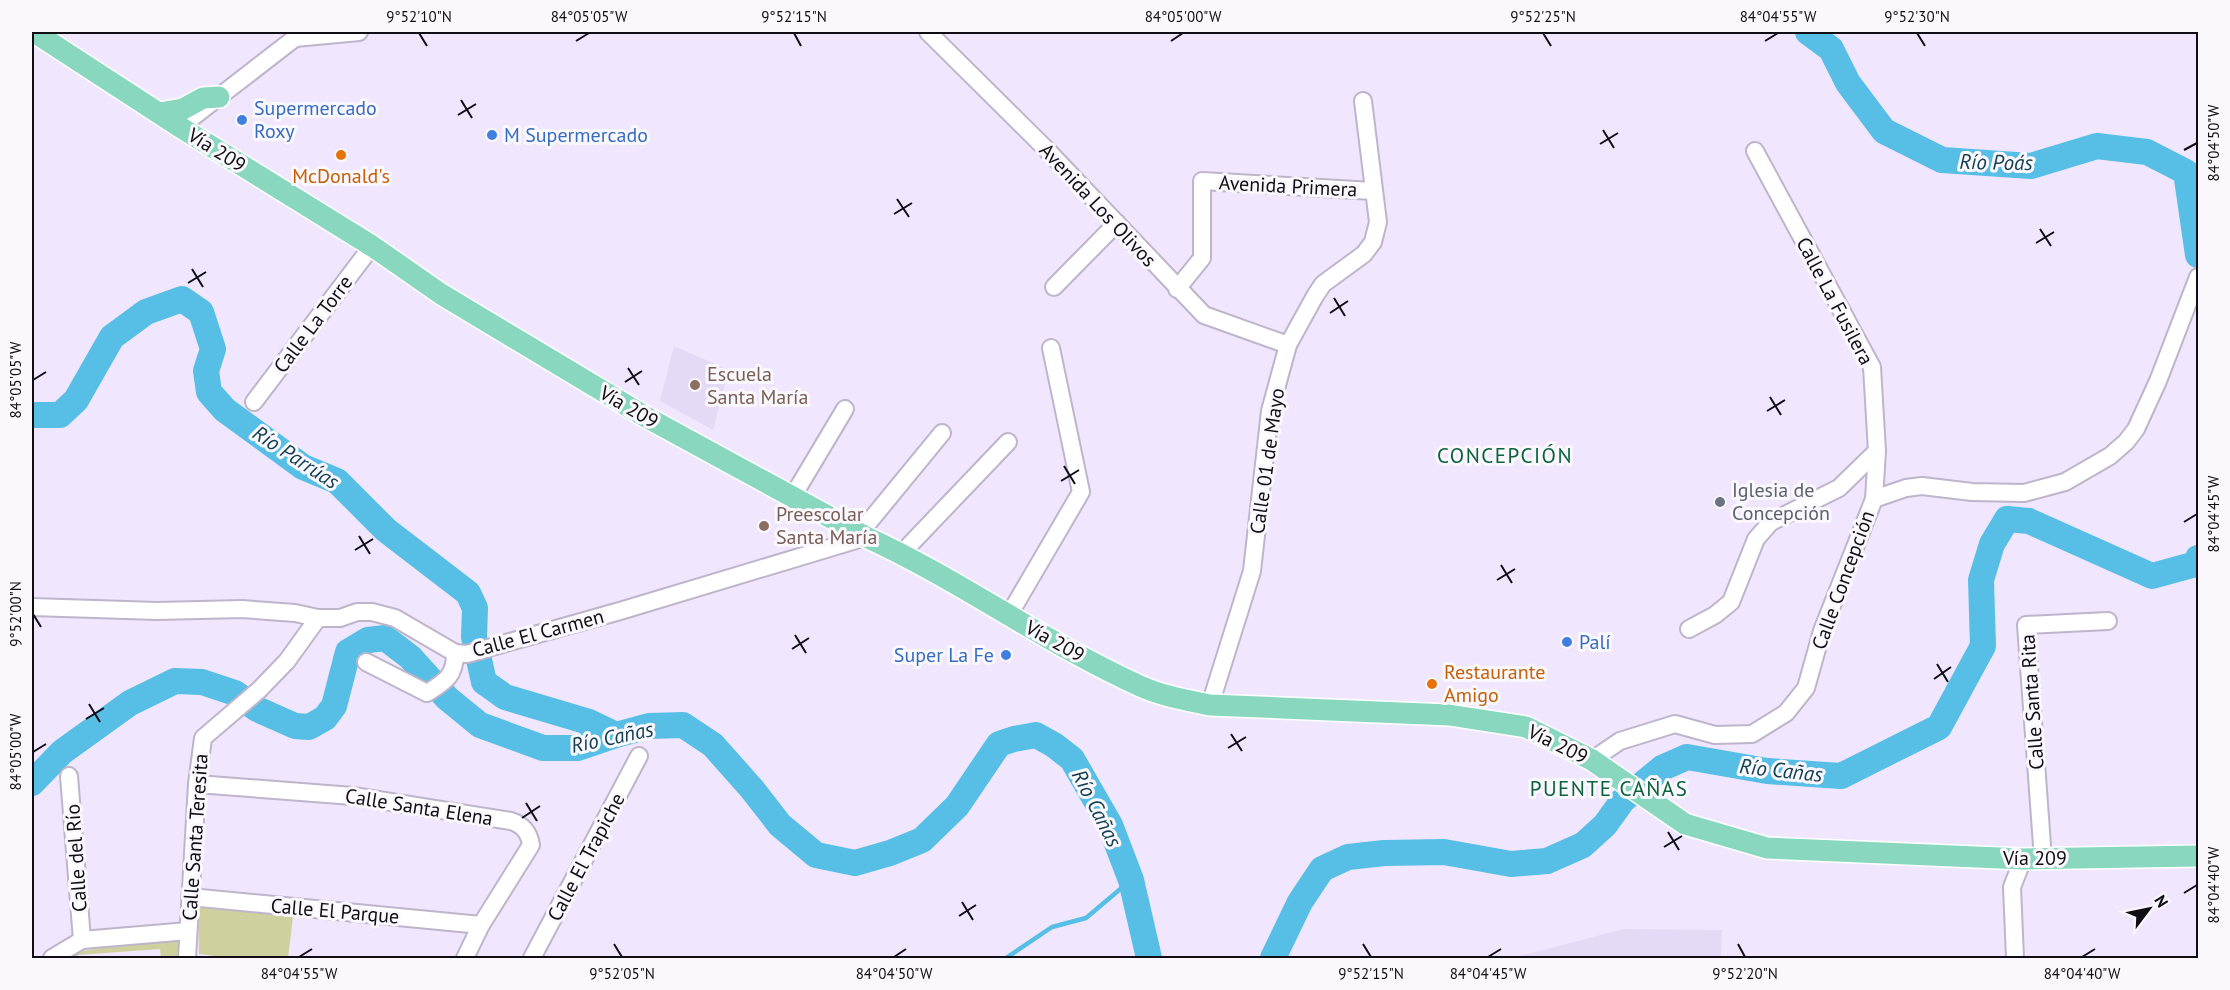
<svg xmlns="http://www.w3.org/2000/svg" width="2230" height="990" font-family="'PT Sans',sans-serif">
<rect width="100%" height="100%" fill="#f0e7fe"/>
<!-- built -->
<g fill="#e5daf6">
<polygon points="674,346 729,370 713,430 660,401"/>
<polygon points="1624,929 1722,930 1721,958 1512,958"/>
</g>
<!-- green -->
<g fill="#ced19e">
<polygon points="198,906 293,917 288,958 231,958 199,954"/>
<polygon points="176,937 181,940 182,958 161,958 160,949 78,955 78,958 74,958 74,952"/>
</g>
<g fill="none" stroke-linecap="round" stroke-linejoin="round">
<!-- stream -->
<polyline stroke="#57bee5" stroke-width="4.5" points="1006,958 1052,927 1086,918 1131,880"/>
<!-- river -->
<g stroke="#57bee5" stroke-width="26">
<polyline points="1808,32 1831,49 1848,83 1884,131 1942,160 2031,166 2097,146 2147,152 2186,172 2198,255"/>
<polyline points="32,415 60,415 76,400 112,337 146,312 182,299 201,312 213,349 206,371 209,392 225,410 303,467 337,481 386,530 468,593 475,608 474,637 484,682 505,697 589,722 616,735"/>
<polyline points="32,783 62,752 130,703 175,681 202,682 235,693 257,709 295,726 309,727 325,718 334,706 348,652 368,640 385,638 410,657 447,698 480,725 543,748 578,748 616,735 649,726 683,725 713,745 752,789 780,825 816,855 855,863 890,853 922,840 957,806 999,744 1014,739 1036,735 1054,745 1072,759 1110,825 1131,880 1149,958"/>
<polyline points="1273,958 1300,902 1322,869 1348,857 1384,853 1444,852 1511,864 1547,861 1583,845 1605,825 1623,800 1662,768 1687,757 1767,771 1841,776 1939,727 1983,646 1981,580 1992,544 2007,519 2029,521 2152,576 2196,564 2198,558"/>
</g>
<defs>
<g id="minor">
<polyline points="928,32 1047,150 1204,315 1288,345"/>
<polyline points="295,38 359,32"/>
<polyline points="180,127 295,38 297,32"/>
<polyline points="1054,287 1117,223"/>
<polyline points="1177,289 1202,258 1202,181 1373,191"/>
<polyline points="254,402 372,246"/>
<polyline points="793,496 845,409"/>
<polyline points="1874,499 1906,488 1922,486 1972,492 2024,493 2065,482 2110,456 2126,442 2136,429 2158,381 2198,277"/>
<polyline points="860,533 942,433"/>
<polyline points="902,553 1008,442"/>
<polyline points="32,607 157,611 242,609 295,613 318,618 340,618 357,612 372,612 395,618 455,653 467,654 620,611 866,537"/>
<polyline points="1009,615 1081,492 1051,348"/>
<polyline points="1689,629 1715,615 1731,602 1756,539 1771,522 1839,488 1877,451"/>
<path d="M366,662L427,693C446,681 455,676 455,653"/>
<polyline points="1210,705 1252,571 1270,411 1288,345 1315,296 1323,284 1364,254 1373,242 1378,222 1363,101"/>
<polyline points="1592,760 1620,741 1675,724 1715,735 1752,734 1786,713 1806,688 1822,631 1874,499 1877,451 1872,367 1755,151"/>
<polyline points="69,776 82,940"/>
<path d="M197,784L353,796L511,821C523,825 529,832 531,845L481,925L465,958"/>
<polyline points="2043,859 2026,625 2108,621"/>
<polyline points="190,897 481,925"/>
<polyline points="52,958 82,940 188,931"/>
<polyline points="187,958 197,784 203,738 259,690 287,661 318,618"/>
<polyline points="532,958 639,756"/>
<polyline points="2015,958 2012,887 2023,859"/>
</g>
<g id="major">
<path d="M34,32L180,127L372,246L441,294L646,417L866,537C960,580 1045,643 1140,686C1162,696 1186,700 1210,705L1449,715L1526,727L1592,760L1685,824L1767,848L2023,859L2198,856"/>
<polyline points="159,113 183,109 203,98 219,97"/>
</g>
</defs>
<!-- minor casing -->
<use href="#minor" stroke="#beb5cb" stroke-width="20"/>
<!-- major casing -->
<use href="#major" stroke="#fff" stroke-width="24"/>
<!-- minor -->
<use href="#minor" stroke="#fff" stroke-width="16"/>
<!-- major -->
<use href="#major" stroke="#89d7be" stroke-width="21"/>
</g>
<!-- ticks -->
<path fill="none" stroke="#100d14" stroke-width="2" d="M419,33L427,46M794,33L801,46M1543,33L1551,46M1917,33L1925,46M576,41L589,33M1171,41L1183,33M1765,41L1778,33M461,100L472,118M458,115L476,104M1603,130L1614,148M1600,144L1618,133M2184,150L2197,143M897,199L909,217M894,214L912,203M2040,229L2051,246M2036,243L2054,232M192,269L203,287M188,283L206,272M1334,298L1345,316M1330,313L1348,301M628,368L639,385M33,380L46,372M625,382L642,371M1770,397L1781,415M1767,411L1785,400M1064,466L1075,484M1061,481L1079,470M2184,522L2197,514M359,536L370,554M355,550L373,539M1501,565L1512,583M1497,580L1515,569M33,614L41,627M795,635L806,653M792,649L809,638M1937,664L1948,682M1934,679L1951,667M89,704L100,722M86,719L104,708M1231,734L1242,751M1228,748L1246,737M33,752L46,744M526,803L537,821M522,818L540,806M1668,832L1679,850M1664,847L1682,836M2184,893L2197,885M962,902L973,920M959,916L976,905M614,944L622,957M1363,944L1371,957M1738,944L1745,957M299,957L312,949M894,957L906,949M1488,957L1501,949M2082,957L2095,949"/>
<!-- markers -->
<g fill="#3f7fe0" stroke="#faf8fd" stroke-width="2">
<circle cx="242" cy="120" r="6"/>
<circle cx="492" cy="135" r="6"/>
<circle cx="1567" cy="642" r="6"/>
<circle cx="1006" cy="655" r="6"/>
</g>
<g fill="#e8710a" stroke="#faf8fd" stroke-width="2">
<circle cx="341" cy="155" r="6"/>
<circle cx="1432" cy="684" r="6"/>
</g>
<g fill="#8d6e63" stroke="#faf8fd" stroke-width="2">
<circle cx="695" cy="385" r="6"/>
<circle cx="764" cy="526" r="6"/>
</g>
<circle fill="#6b7280" stroke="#faf8fd" stroke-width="2" cx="1720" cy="502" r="6"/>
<g text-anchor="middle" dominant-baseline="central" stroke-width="6" stroke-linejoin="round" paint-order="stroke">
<!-- shop labels -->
<g font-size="20" fill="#366cbe" stroke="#faf8fd" text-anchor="start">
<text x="254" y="108">Supermercado<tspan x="254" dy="23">Roxy</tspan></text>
<text x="504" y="135">M Supermercado</text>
<text x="1579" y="642">Palí</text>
<text x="994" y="655" text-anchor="end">Super La Fe</text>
</g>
<!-- street labels -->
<g font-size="20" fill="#100d14" stroke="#faf8fd">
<text transform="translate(217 150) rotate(32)">Vía 209</text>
<text transform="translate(1288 186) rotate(3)">Avenida Primera</text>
<text transform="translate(1098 205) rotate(47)">Avenida Los Olivos</text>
<text transform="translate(1835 301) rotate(62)">Calle La Fusilera</text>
<text transform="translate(313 324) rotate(-53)">Calle La Torre</text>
<text transform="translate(629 407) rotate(30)">Vía 209</text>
<text transform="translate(1267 461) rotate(-82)">Calle 01 de Mayo</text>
<text transform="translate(1843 580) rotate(-70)">Calle Concepción</text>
<text transform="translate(538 633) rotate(-15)">Calle El Carmen</text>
<text transform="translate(1055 641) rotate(29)">Vía 209</text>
<text transform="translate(2032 702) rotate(-94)">Calle Santa Rita</text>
<text transform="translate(1558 744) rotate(26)">Vía 209</text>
<text transform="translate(419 807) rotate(9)">Calle Santa Elena</text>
<text transform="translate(195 837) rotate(-86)">Calle Santa Teresita</text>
<text transform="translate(586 857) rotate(-62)">Calle El Trapiche</text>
<text transform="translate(76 858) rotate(-94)">Calle del Río</text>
<text x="2035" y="858">Vía 209</text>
<text transform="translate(335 911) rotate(5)">Calle El Parque</text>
</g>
<!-- food labels -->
<g font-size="20" fill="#c56008" stroke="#faf8fd">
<text x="341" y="176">McDonald's</text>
<text x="1444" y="672" text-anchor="start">Restaurante<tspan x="1444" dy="23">Amigo</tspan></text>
</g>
<!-- education labels -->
<g font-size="20" fill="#785e54" stroke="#faf8fd" text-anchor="start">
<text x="707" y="374">Escuela<tspan x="707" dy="23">Santa María</tspan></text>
<text x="776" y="514">Preescolar<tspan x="776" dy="23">Santa María</tspan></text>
</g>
<!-- worship labels -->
<g font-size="20" fill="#5b616d" stroke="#faf8fd" text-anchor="start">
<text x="1732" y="490">Iglesia de<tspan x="1732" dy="23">Concepción</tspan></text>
</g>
<!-- water labels -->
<g font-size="21" font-style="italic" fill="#144152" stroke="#faf8fd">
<text transform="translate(1996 162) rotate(1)">Río Poás</text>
<text transform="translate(296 457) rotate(33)">Río Parrúas</text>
<text transform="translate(612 737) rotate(-12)">Río Cañas</text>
<text transform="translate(1781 770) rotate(6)">Río Cañas</text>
<text transform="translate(1097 808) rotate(63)">Río Cañas</text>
</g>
<!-- neighbourhood labels -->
<g font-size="21" letter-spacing="1.5" fill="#0b623b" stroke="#faf8fd">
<text x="1505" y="455">CONCEPCIÓN</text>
<text x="1609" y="788">PUENTE CAÑAS</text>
</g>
</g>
<!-- border -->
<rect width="2230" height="990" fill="none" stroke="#faf8fd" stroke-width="66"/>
<!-- north arrow -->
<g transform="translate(2149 909) rotate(58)" stroke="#faf8fd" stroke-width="4.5" paint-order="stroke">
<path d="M0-4.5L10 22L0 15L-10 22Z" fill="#100d14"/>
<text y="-9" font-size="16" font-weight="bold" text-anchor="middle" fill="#100d14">N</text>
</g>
<rect x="33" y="33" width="2164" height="924" fill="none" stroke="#100d14" stroke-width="2"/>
<g font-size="15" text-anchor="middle" fill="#100d14">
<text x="419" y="22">9°52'10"N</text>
<text x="589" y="22">84°05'05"W</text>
<text x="794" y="22">9°52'15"N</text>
<text x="1183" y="22">84°05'00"W</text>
<text x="1543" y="22">9°52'25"N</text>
<text x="1778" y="22">84°04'55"W</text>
<text x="1917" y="22">9°52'30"N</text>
<text transform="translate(2214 143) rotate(-90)" y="5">84°04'50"W</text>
<text transform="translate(16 380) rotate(-90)" y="5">84°05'05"W</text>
<text transform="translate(2214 514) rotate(-90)" y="5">84°04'45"W</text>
<text transform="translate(16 614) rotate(-90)" y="5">9°52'00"N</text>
<text transform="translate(16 752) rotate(-90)" y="5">84°05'00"W</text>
<text transform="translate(2214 885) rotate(-90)" y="5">84°04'40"W</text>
<text x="299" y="979">84°04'55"W</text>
<text x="622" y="979">9°52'05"N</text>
<text x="894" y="979">84°04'50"W</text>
<text x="1371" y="979">9°52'15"N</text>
<text x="1488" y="979">84°04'45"W</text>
<text x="1745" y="979">9°52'20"N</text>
<text x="2082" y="979">84°04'40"W</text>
</g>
</svg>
